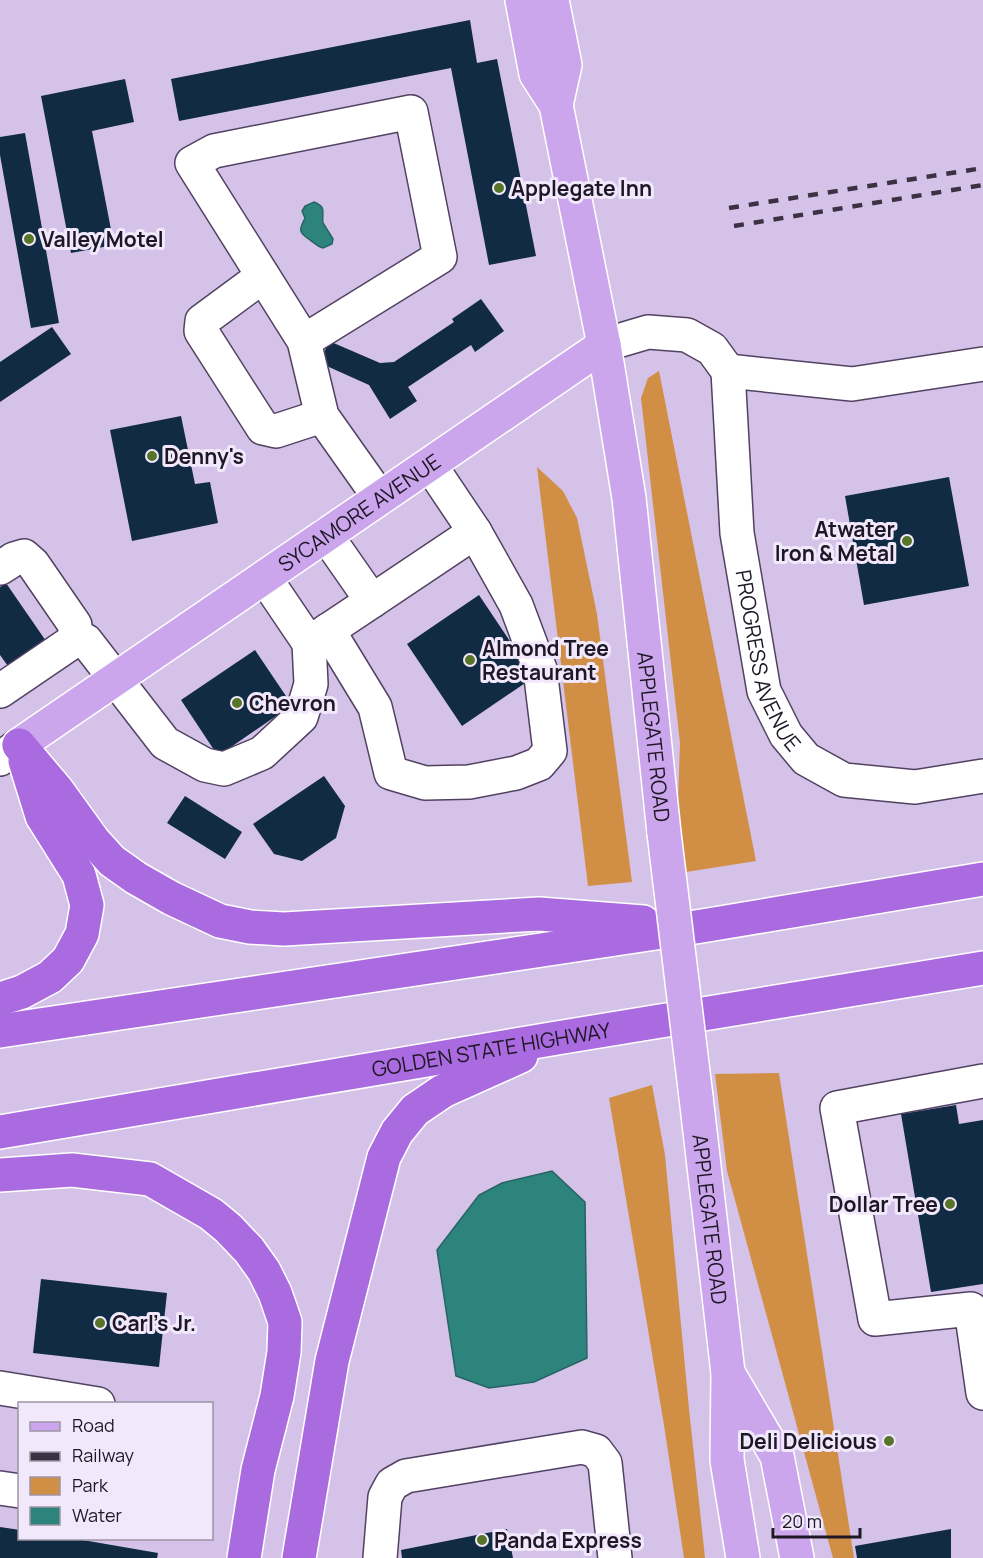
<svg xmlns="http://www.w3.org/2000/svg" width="983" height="1558" font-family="Manrope,sans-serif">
<rect width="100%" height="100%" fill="#d5c2e9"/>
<!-- green -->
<g fill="#d08f45">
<polygon points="659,371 756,861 686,872 678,802 680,743 641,398 648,378"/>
<polygon points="537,467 563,491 577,518 597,614 632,882 588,886"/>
<polygon points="779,1073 854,1558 833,1558 727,1171 715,1074"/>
<polygon points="652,1085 665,1155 689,1409 705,1558 684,1558 664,1425 609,1098"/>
</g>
<!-- water -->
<g fill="#2d847d" stroke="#286363" stroke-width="1.5">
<path d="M314,202C328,208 321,212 323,223L333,239L332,244L323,248C316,246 315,243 310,240C298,232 299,230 305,218L302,211L305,206Z"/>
<polygon points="552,1171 585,1202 587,1358 534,1382 489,1388 456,1376 437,1250 479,1195 502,1183"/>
</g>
<!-- building -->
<g fill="#102b43">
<polygon points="470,20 477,63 497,59 536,256 489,265 451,68 179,121 171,79"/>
<polygon points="125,79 134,122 92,131 114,245 71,253 41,96"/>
<polygon points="25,133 59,323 31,328 0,155 0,137"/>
<polygon points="481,299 504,331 475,352 471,345 408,387 417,401 390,419 369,385 320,363 329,341 380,363 394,362 454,322 452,319"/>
<polygon points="52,327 71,354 0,402 0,362"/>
<polygon points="181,416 195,484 210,482 218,523 132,541 110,430"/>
<polygon points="949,477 969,586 864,605 845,496"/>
<polygon points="6,583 48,644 10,669 0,655 0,587"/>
<polygon points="479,595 534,677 462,726 407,644"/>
<polygon points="255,650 292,705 218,756 181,700"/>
<polygon points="324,776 345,806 336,838 302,861 274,854 253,824"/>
<polygon points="185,796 242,832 225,859 167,823"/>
<polygon points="956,1105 959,1124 983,1120 983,1284 931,1292 901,1114"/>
<polygon points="41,1279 167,1293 159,1367 33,1353"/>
<polygon points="0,1527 20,1530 20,1538 71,1538 158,1553 157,1558 0,1558"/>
<polygon points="507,1529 513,1558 402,1558 401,1550"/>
<polygon points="951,1529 951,1558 857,1558 855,1546"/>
</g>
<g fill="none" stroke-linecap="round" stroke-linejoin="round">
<defs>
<g id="minor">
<polyline points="263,276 202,321 201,331 263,428 276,431 322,416"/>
<polyline points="304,341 192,163 214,151 411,112 440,257 304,341 322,416 380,498"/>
<polyline points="604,345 648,332 687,335 712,349 728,371"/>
<path id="s1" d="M728,371L737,533L764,691L786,735L806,759L844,780L915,787L983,776"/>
<polyline points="728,371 852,384 983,364"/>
<polyline points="326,535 372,601 475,532 430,465"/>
<polyline points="0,568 14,559 24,556 33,564 75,625 75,640"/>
<polyline points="265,578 309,643 372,601"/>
<polyline points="328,630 375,707 391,773 425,783 469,782 516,773 539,764 550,751 540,669 516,605 475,532"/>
<polyline points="0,691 75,640 86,641 165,743 205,765 224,769 262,753 301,717 311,684 309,643"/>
<polyline points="0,759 19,745"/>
<polyline points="983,1081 837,1108 875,1319 971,1309 983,1393"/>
<polyline points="0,1388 98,1404"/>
<polyline points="0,1488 20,1491"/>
<polyline points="380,1558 385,1497 392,1484 406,1476 582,1447 596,1451 605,1463 615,1558"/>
</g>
<g id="major">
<path id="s2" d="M522,0L536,74L556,105L604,345L629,498L664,833"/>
<polyline points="552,0 565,65 556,105"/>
<path id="s3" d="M19,745L604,345"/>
<path id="s4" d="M696,1097L728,1373L727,1460L743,1558"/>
<polyline points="728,1373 777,1456 797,1558"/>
</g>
<g id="highway">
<polyline points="19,745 57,790 93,840 112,861 136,878 171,898 220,921 250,927 284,929 539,914 643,922"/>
<polyline points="0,999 22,992 50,977 68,960 82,934 87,905 79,875 42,816 25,761"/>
<polyline points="0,1031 702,926 983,879"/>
<path id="s5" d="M0,1132L563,1037L983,968"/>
<polyline points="0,1175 72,1170 150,1179 211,1214 228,1228 249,1250 264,1271 275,1293 285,1322 284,1352 277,1396 258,1470 244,1558"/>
<polyline points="299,1558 332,1361 384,1157 397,1132 415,1110 443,1091 521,1056"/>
</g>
</defs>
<!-- minor casing -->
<use href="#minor" stroke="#524262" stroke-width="36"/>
<!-- major casing -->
<use href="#major" stroke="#fff" stroke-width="36"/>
<!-- highway casing -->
<use href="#highway" stroke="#fff" stroke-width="36"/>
<!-- minor -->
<use href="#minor" stroke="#fff" stroke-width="33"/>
<!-- major -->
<use href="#major" stroke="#cca6ec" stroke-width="33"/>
<!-- highway -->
<use href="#highway" stroke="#aa6ae0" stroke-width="33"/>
<!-- rail -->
<g stroke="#3a3143" stroke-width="4.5" stroke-dasharray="10 10" stroke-linecap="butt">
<polyline points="729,208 983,168"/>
<polyline points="734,226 983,185"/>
</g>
<defs>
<polyline id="major-bridge" points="664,833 696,1097"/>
</defs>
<!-- major-bridge casing -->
<use href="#major-bridge" stroke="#fff" stroke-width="36" stroke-linecap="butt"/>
<!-- major-bridge -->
<use href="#major-bridge" stroke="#cca6ec" stroke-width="33"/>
</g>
<!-- markers -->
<g fill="#577428" stroke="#f1e8fb" stroke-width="2">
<circle cx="499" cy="188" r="6"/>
<circle cx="29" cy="239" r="6"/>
<circle cx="152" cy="456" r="6"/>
<circle cx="907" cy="541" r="6"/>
<circle cx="470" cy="660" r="6"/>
<circle cx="237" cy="703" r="6"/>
<circle cx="950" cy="1204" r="6"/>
<circle cx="100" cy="1323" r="6"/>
<circle cx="889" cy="1441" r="6"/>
<circle cx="482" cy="1540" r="6"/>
</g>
<g text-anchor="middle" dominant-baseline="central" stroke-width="6" stroke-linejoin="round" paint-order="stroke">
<!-- poi labels -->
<g font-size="21" font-weight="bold" fill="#1e1725" stroke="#f1e8fb" text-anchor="start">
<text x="511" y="188">Applegate Inn</text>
<text x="41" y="239">Valley Motel</text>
<text x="164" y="456">Denny's</text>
<text x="895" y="529" text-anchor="end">Atwater<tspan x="895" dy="24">Iron &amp; Metal</tspan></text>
<text x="482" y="648">Almond Tree<tspan x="482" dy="24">Restaurant</tspan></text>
<text x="249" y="703">Chevron</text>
<text x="938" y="1204" text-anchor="end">Dollar Tree</text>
<text x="112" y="1323">Carl's Jr.</text>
<text x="877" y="1441" text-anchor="end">Deli Delicious</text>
<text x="494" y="1540">Panda Express</text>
</g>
<!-- street labels -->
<g font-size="21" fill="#1e1725" stroke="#f1e8fb">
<text stroke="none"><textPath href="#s3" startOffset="412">SYCAMORE AVENUE</textPath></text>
<text stroke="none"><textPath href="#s1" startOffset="294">PROGRESS AVENUE</textPath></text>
<text stroke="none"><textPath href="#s2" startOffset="752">APPLEGATE ROAD</textPath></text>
<text stroke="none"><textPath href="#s5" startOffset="498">GOLDEN STATE HIGHWAY</textPath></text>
<text stroke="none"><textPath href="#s4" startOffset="123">APPLEGATE ROAD</textPath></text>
</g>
</g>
<!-- legend -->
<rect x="18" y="1402" width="195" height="138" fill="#f1e8fb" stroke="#9d94a5" stroke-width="1.5"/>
<rect x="30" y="1422" width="30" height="9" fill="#cca6ec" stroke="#9d94a5" stroke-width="1.5"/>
<text x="72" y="1432" font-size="18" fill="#1e1725">Road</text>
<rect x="30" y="1452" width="30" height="9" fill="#3a3143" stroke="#9d94a5" stroke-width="1.5"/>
<text x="72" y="1462" font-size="18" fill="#1e1725">Railway</text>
<rect x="30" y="1477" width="30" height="18" fill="#d08f45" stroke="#9d94a5" stroke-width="1.5"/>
<text x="72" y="1492" font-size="18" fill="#1e1725">Park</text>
<rect x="30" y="1507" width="30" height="18" fill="#2d847d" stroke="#9d94a5" stroke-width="1.5"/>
<text x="72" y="1522" font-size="18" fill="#1e1725">Water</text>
<!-- scale -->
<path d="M773 1528v9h87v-9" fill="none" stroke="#1e1725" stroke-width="3"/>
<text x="782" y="1528" font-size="18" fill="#1e1725" stroke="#f1e8fb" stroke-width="4.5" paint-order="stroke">20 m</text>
</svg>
